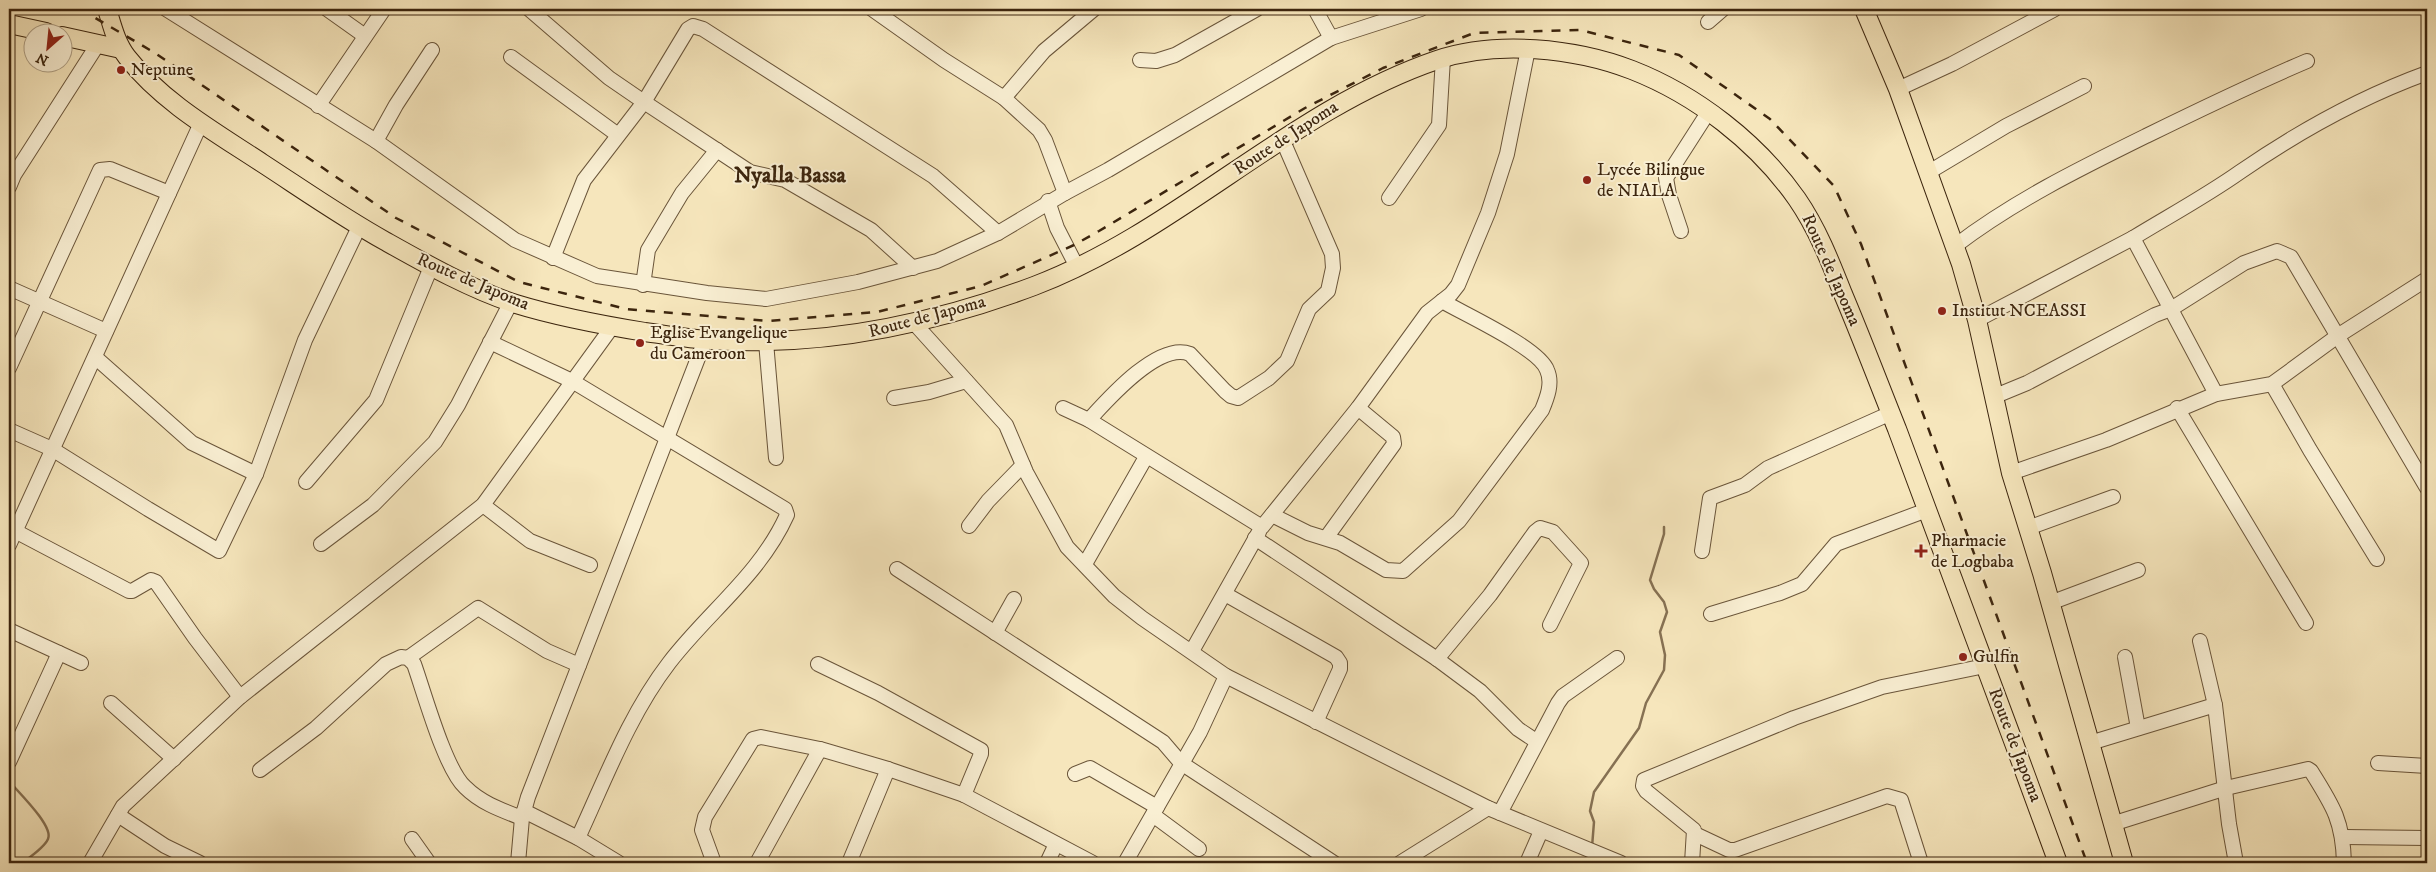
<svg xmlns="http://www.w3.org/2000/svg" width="2436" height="872" font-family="'IM FELL DW Pica',serif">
<rect width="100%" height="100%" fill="#f6e6bc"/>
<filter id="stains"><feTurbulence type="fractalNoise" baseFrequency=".004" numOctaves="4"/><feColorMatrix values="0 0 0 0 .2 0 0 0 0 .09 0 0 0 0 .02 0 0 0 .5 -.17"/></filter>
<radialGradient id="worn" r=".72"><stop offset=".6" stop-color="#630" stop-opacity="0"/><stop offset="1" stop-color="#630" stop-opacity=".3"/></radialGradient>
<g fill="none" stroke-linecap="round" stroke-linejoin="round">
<!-- stream -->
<g stroke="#867153" stroke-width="2.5">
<path d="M9,781C17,791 54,826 48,839C44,848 30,857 22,863"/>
<polyline points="1592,847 1594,822 1590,811 1594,792 1639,728 1646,703 1664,670 1665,655 1660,632 1667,612 1664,602 1654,589 1650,580 1664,534 1664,527"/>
<polyline points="1591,855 1591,863"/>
</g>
<defs>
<g id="minor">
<polyline points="166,9 376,141"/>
<polyline points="327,9 365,36"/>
<polyline points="529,9 609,78 644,102 750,172 785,180 871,230 913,268"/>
<polyline points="872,9 944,60 1004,98 1044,51 1094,9"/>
<polyline points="1315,9 1331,38"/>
<polyline points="1708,22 1723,9"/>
<polyline points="432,50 396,105 376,141 515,240 597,276 707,293 766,299 858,282 937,261 998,233 1065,193 1045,140 1039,130 1004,98"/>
<polyline points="511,57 618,135"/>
<polyline points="1140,60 1156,61 1175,55 1257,9"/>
<polyline points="1898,89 1952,64 2055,9"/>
<polyline points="318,106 384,9"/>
<polyline points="1929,172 2006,126 2084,86"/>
<polyline points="9,187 14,175 98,44"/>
<polyline points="1065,193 1108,170 1331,38 1421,9"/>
<polyline points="1389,198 1439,125 1443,58"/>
<polyline points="1048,201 1057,228 1077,267"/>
<polyline points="1681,231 1669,195 1666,178 1709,111"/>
<path d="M2133,238C2169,216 2206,196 2240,172C2298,132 2361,97 2427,73"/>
<path d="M1955,246C2014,201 2079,169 2146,136C2199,110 2253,84 2307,61"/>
<polyline points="553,258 584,180 644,102 688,29 693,26 703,29 933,176 998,233"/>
<polyline points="643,285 648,250 682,193 717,150"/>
<polyline points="9,288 106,331"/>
<polyline points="1977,320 2133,238 2216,394"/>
<polyline points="915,324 1006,425 1026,472 1067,547 1114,596 1142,618 1226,676 1488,808 1621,863"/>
<path d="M490,342L572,381L785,509L787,515C760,575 707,613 669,663C629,715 605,780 578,838"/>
<polyline points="766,342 776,458"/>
<polyline points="95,357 192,443 256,474"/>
<polyline points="9,368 100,170 110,169 169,193"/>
<polyline points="2272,384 2310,450 2377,559"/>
<polyline points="1993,397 2027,383 2155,315 2171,309 2244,263 2277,251 2291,257 2427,488"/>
<polyline points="894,398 929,392 966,381"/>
<polyline points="1063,408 1089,420 1262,527 1358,408 1427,313 1451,294 1458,285 1488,213 1507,154 1528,49"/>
<polyline points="2177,408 2306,623"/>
<path d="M1089,420C1108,399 1159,341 1190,354L1225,391L1231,396L1238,398L1269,378L1287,361L1309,309L1328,291L1333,268L1332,254L1283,141"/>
<polyline points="9,430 52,449 148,509 219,551 256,474 305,340 359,227"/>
<polyline points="2011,473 2106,440 2216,394 2272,384 2339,335 2427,279"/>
<polyline points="306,482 376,400 431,267"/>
<polyline points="483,505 530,541 590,565"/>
<path d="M1272,515L1308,533L1340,543L1386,570L1403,571L1459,521L1542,410C1547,398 1553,383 1547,370C1539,348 1464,314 1442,301"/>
<polyline points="969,526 988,501 1023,465"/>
<polyline points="2028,528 2113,497"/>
<polyline points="15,531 129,591 132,591 151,580 156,582 195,638 240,697"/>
<polyline points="1255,538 1437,659 1480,691 1518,729 1536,741"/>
<polyline points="1326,538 1394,444 1393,437 1358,408"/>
<polyline points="321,544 373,505 435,442 458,405 511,302"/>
<polyline points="9,545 201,123"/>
<polyline points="1702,551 1710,498 1745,485 1768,468 1891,413"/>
<polyline points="1085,564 1146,457"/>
<polyline points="897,569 1163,742 1181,763 1334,863"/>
<polyline points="1225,594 1336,657 1340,663 1340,669 1316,722"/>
<polyline points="2050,603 2138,570"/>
<polyline points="1711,614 1780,593 1802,584 1836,544 1927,510"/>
<polyline points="9,630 81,663"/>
<polyline points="995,633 1014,599"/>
<polyline points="2200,641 2215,705 2229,824 2236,863"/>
<polyline points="1192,651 1259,532"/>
<polyline points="2125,657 2138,728"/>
<polyline points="408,658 478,608 547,651 579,665"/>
<polyline points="1437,659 1490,595 1535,532 1540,528 1553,532 1581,563 1550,625"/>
<polyline points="818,664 878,693 981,750 981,754 964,795"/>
<polyline points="111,703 174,759"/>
<polyline points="2090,743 2215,705"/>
<polyline points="9,762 59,653"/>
<polyline points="2378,763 2427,766"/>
<path d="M260,770L316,728L386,664L401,657L408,658L414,664C424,692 445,769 465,787C481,803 501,810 522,818"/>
<polyline points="1075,774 1090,768 1157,807"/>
<polyline points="524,811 578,838 619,863"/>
<polyline points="1500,813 1558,703 1563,696 1617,658"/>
<polyline points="118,815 165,846 200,863"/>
<polyline points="1153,815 1199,849"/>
<path d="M2112,824L2226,788L2308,769L2311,771C2333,806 2343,821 2344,863"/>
<polyline points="1695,834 1729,850 1735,850 1887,796 1901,800 1921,863"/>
<polyline points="2344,837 2427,838"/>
<polyline points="412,839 429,863"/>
<polyline points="90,863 123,806 240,697 483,505 612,327"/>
<polyline points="518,863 522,818 528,797 705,340"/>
<polyline points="714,863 702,830 705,817 753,739 761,737 820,749"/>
<polyline points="757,863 820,749 888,769"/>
<polyline points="849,863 888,769 964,795 1093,863"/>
<polyline points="1047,863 1056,844"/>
<polyline points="1125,863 1200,732 1226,676"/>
<polyline points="1400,863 1488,808"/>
<polyline points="1527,863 1541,831"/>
<polyline points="1692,863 1694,830 1646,791 1643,786 1644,780 1794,718 1882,687 1985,666"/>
</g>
<g id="major">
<path d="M107,9C112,25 116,43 127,57C162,102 215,132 262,163C302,189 342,217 385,241C426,264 470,289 516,304C558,317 602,325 645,332C667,335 689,339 711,340C822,347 930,325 1034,286C1179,231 1290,110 1437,60C1496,40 1575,48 1632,70C1696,95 1757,142 1797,199C1817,228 1830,261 1843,294C1862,339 1879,384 1897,429C1951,573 2005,718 2058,863"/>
<polyline points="1864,9 1898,89 1961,264 1977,320 2011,473 2042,573 2124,863"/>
<polyline points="9,24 46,32"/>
<polyline points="62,36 121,49"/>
</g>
</defs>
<!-- minor casing -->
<use href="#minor" stroke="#6a553a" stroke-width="16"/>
<!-- major casing -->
<use href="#major" stroke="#3c250e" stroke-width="20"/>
<!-- minor -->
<use href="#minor" stroke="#f9efd3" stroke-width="14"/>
<!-- major -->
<use href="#major" stroke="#f6e6bc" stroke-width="18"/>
<!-- rail -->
<polyline stroke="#3c250e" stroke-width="2.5" stroke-dasharray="9 9" stroke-linecap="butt" points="80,9 155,53 396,218 519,282 626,309 767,321 877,312 981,286 1074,245 1099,231 1305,108 1383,68 1474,33 1580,30 1679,55 1770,119 1834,186 1861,244 2087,863"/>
</g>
<!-- markers -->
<g fill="#8f2418" stroke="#f9efd3" stroke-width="2">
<circle cx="121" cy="70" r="5"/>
<circle cx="1587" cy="180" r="5"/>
<circle cx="1942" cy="311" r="5"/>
<circle cx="640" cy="343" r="5"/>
<path d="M1918.5 543.5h5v5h5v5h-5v5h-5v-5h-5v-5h5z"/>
<circle cx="1963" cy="657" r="5"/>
</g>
<g text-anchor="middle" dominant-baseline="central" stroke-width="4" stroke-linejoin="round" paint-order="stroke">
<!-- poi labels -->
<g font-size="18" fill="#3c250e" stroke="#f9efd3" text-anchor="start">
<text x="131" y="70">Neptune</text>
<text x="1597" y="170">Lycée Bilingue<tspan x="1597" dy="21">de NIALA</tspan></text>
<text x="1952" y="311">Institut NCEASSI</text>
<text x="650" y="333">Eglise Evangelique<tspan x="650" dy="21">du Cameroon</tspan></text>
<text x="1931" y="541">Pharmacie<tspan x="1931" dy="21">de Logbaba</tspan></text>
<text x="1973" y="657">Gulfin</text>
</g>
<!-- street labels -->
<g font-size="18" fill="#3c250e" stroke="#f9efd3">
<text transform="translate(1286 138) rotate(-33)">Route de Japoma</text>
<text transform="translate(1831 270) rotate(66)">Route de Japoma</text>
<text transform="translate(473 282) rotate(23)">Route de Japoma</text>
<text transform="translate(927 317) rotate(-15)">Route de Japoma</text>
<text transform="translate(2015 745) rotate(69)">Route de Japoma</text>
</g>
<!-- district labels -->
<g font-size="22" font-weight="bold" fill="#3c250e" stroke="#f9efd3">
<text x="790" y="175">Nyalla Bassa</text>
</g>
</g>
<!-- margin -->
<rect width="2436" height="872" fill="none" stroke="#f6e6bc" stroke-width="30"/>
<rect x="10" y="10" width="2416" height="852" fill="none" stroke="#3c250e" stroke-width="2.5"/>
<rect x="15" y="15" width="2406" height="842" fill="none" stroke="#3c250e"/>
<!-- north arrow -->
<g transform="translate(48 48) rotate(207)"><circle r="24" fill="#f9efd3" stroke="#ad9e84"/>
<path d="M0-4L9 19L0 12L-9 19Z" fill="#8f2418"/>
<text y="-8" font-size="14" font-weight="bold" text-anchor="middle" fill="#3c250e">N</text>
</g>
<rect width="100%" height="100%" filter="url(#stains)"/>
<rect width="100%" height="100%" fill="url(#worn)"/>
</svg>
